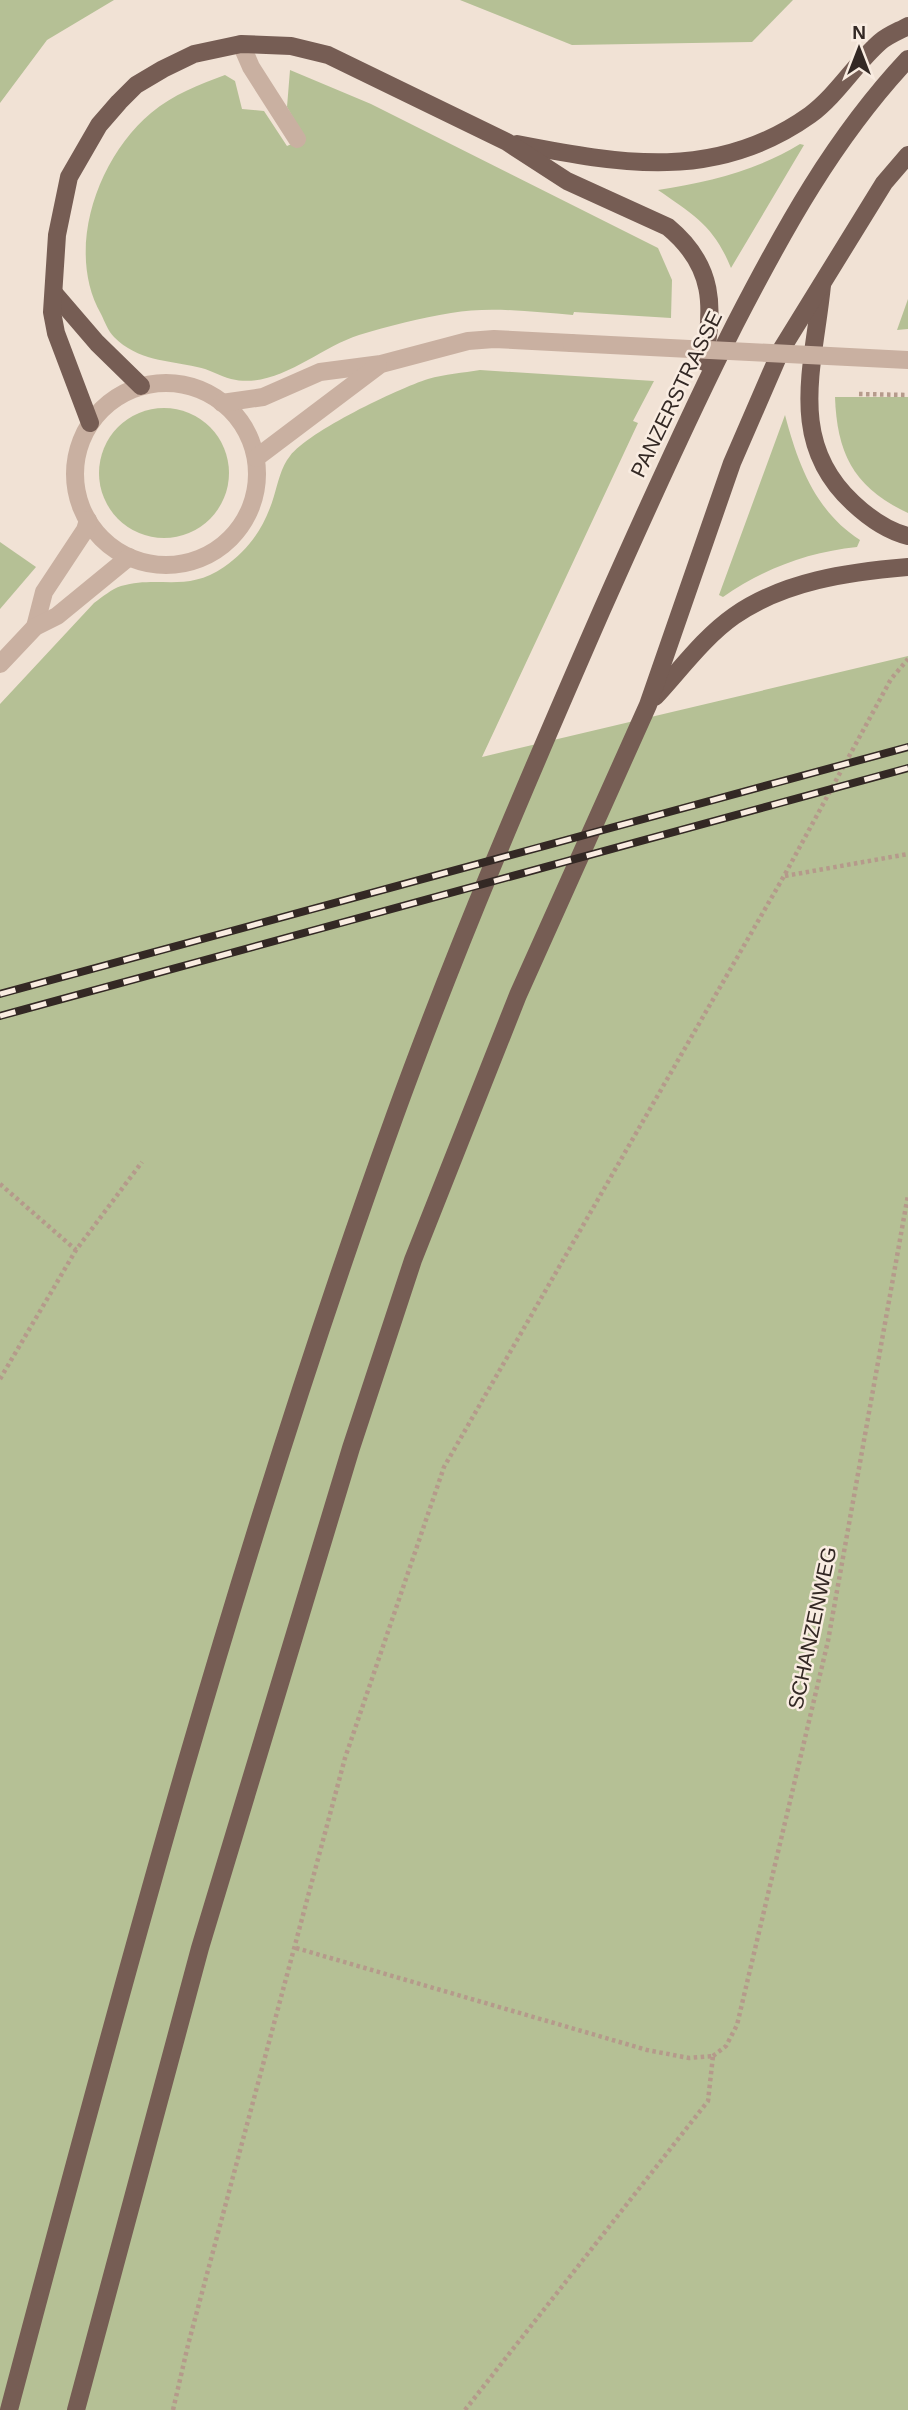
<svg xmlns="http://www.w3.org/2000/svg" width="908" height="2410" font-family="Arial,sans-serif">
<rect width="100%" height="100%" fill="#f1e2d5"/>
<!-- green -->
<g fill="#b5c095">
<polygon points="0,0 114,0 47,40 0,103"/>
<polygon points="460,0 793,0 752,42 572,45"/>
<path d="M290,70L371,104L658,248L672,280L671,318L574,312L573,315C533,312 490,306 451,313C421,318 388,326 359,335C318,348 277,390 231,379C220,376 209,369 197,367C167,360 138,361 114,337C108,331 105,322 101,314C65,251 97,158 151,113C174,94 198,85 225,75L235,81L242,109L264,111L287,146L305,138L287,107Z"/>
<path d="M800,144L804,145L731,268C714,226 694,215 658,190C708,182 756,171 800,144Z"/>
<polygon points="908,299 908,329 897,330"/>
<path d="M480,370L654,381L633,421L638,423L482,757L908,656V2410H0V704L94,603C102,597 112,589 121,586C159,575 187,593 224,567C250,549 265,526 274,496C278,483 281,467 290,456C309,431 397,389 428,379C445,374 463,373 480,370Z"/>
<path d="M835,397H908V513C854,488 837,454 835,397Z"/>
<circle cx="164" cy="473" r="65"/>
<path d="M785,415C798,464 815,511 860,540L857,547C808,552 763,569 723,597L719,595Z"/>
<polygon points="0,542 36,567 0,609"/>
</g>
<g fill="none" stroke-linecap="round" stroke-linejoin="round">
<!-- path -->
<g stroke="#b59a8b" stroke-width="4.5" stroke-dasharray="3.5 3.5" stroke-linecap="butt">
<polyline points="859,394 908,395"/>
<polyline points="785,876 908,854"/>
<polyline points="0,1184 76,1250"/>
<polyline points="0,1379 76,1250 142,1162"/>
<polyline points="296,1948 647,2050 689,2058 713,2056"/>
<polyline points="713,2056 726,2046 737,2025 828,1641 908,1195"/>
<polyline points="173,2410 188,2345 345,1758 444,1467 784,876 891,679 908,659"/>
<polyline points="465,2410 708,2101 713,2056"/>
</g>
<!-- minor -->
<g stroke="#c9b0a1" stroke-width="18">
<polyline points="241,44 251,67 297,139"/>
<circle cx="166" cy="474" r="91"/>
<polyline points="222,403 263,397 320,372 381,364 468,341 494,339 571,343"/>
<polyline points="256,458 378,366"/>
<polyline points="35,627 44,592 85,530 88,520"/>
<polyline points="0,664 35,627 57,616 129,557"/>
</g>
<!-- major -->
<g stroke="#765d54" stroke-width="18">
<path d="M517,144C621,164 716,182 810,115C837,95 855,64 880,42C888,35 899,31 908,26"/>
<path d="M822,285C814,366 786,441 853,503C869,518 887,531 908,536"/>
<polyline points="54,293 97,343 141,386"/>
<path d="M90,423L56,333L52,312L57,235L69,177L99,125L119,102L136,85L163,69L194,54L241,44L291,46L328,55L507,142L567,181L668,227C715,266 714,307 704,362"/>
<path d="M655,697C680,670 704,637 734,616C784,581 848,572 908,567"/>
<path d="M9,2410C124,1976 241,1541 394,1118C456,947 528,779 601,612C644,515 687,419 735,324C784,229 834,138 908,59"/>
<polyline points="76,2410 200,1948 351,1448 413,1260 518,995 648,705 732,463 781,350 884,183 908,155"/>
</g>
<defs>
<g id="rail">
<polyline points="0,994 908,747"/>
<polyline points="0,1016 908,768"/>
</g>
</defs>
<!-- rail casing -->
<use href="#rail" stroke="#332824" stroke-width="8"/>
<!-- rail -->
<use href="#rail" stroke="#f9ece1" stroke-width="5" stroke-dasharray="16" stroke-linecap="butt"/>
<!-- minor-bridge -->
<polyline stroke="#c9b0a1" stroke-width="18" points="571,343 908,360"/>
</g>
<g text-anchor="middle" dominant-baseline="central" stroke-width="5" stroke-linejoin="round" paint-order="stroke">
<!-- street labels -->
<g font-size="21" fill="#332824" stroke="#f9ece1">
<text transform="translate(676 394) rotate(-64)">PANZERSTRASSE</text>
<text transform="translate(812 1628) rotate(-78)">SCHANZENWEG</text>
</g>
</g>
<!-- north arrow -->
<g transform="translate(859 49)" stroke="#f9ece1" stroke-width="5" paint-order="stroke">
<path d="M0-5L12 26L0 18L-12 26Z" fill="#332824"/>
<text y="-10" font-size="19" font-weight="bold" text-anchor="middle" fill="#332824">N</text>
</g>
</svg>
